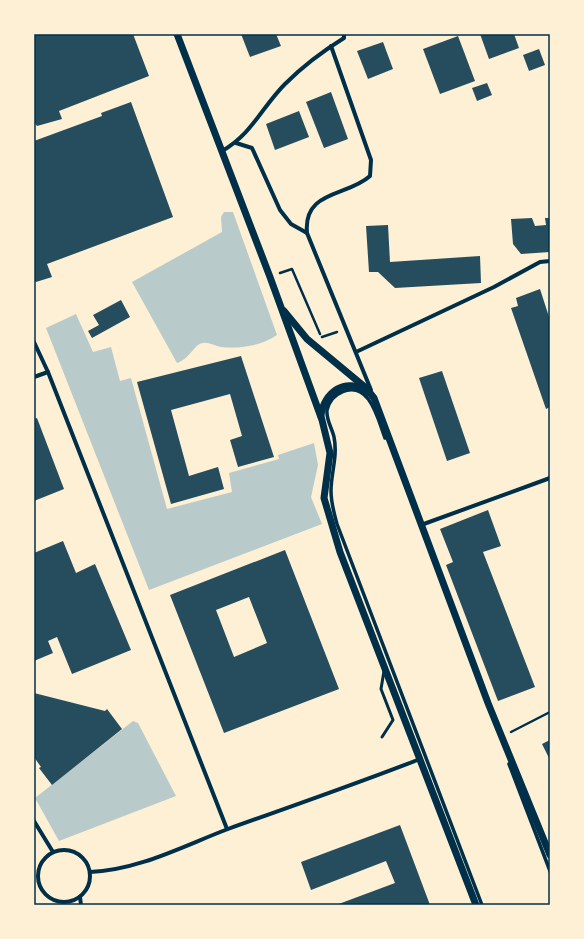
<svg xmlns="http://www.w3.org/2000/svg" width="584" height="939" font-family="'Crimson Pro',serif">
<rect width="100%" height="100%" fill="#fdf0d5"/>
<!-- green -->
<g fill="#b9caca">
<path d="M224,212H233L277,335C261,346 240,349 221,347C215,346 209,342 203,343C194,344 191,358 177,363L132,282L222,232L221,217Z"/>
<polygon points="76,314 93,352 111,347 120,381 131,378 167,509 232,492 229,473 279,459 278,455 314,443 318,465 311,497 322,524 149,590 46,328"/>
<polygon points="133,721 138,723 176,796 59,841 35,798"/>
</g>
<!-- building -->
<g fill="#264d5e" fill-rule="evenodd">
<polygon points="34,34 133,34 149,76 59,111 62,119 37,126 34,122"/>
<polygon points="241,34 276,34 281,46 250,57"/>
<polygon points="480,34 514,34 519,48 489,59"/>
<polygon points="458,36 475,81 440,94 423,49"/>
<polygon points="383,42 393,69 368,79 357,51"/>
<polygon points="539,49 545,65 529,71 523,55"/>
<polygon points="487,83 492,95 477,101 472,88"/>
<polygon points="331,92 348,139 324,148 306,102"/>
<polygon points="131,102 173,217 47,264 52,277 36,282 34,279 34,141 102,116 101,113"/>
<polygon points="299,111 309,137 275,150 266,124"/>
<polygon points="532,218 535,226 546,225 545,218 550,218 550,252 521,254 513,244 511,219"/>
<polygon points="388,225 390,262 480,256 481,283 395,288 378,272 369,272 366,226"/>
<polygon points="540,289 550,320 550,407 546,409 511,308 518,306 516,298"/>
<polygon points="121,300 130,317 92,338 88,331 99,325 93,315"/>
<polygon points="241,356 274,457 238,467 230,440 242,436 230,394 171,410 189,476 218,467 224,489 171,504 137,382"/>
<polygon points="442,371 470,453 447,461 419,378"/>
<polygon points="37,418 64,489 34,501 34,419"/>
<polygon points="488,510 501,546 483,552 535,687 498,701 446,565 453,562 440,529"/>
<polygon points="63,541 76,573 95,564 131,650 72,674 57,637 48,641 53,653 34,661 34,553"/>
<path d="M285,550L339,689L224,733L170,595ZM249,597L267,643L234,657L216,610Z"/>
<polygon points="34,693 105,711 107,709 122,729 52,785 39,768 41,767 34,757"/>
<polygon points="550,740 550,760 542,744"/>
<polygon points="400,825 430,905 336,905 395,883 386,861 311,890 301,862"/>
</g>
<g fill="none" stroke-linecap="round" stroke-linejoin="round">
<!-- path -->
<g stroke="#003049" stroke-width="2.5">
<polyline points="280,273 292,269 320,334"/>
<polyline points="322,337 337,332"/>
<polyline points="511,732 550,712"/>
</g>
<!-- service -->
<polyline stroke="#003049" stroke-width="3" points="382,737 393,720 381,689 384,671"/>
<!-- pedestrian -->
<g stroke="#003049" stroke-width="3.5">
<path d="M385,438C378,420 370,380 342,392C334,395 329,402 327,410C326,420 332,428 334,437C338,456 331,473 331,491C331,503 334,513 337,524L482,905"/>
<polyline points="509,764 550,871"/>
</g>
<!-- minor -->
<g stroke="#003049" stroke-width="4">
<path d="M331,46L371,160L370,176C347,197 303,190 307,233L371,390"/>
<polyline points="236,143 252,148 280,210 291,224 307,233"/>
<path d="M222,151C252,134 262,107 285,84C302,67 323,51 344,38V34"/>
<polyline points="34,342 48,372 227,829"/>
<polyline points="356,352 494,287 540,262 550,261"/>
<polyline points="34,377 48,372"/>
<polyline points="421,525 550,478"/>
<polyline points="34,821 53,852"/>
<circle cx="64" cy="876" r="26"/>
<path d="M90,872C139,870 183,846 228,829C292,806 356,784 420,759"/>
<polyline points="80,897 81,905"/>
</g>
<!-- tertiary -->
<g stroke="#003049" stroke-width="7">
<polyline points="177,34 270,277 322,420 330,453 324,498 340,552 476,905"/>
<polyline points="284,311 307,339 366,388 374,398 488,703 550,855"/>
<path d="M321,416C323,393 347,375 367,393"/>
</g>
</g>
<!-- border -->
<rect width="584" height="939" fill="none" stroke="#fdf0d5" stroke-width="70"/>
<rect x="35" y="35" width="514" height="869" fill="none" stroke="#003049" stroke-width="1.5"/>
</svg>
